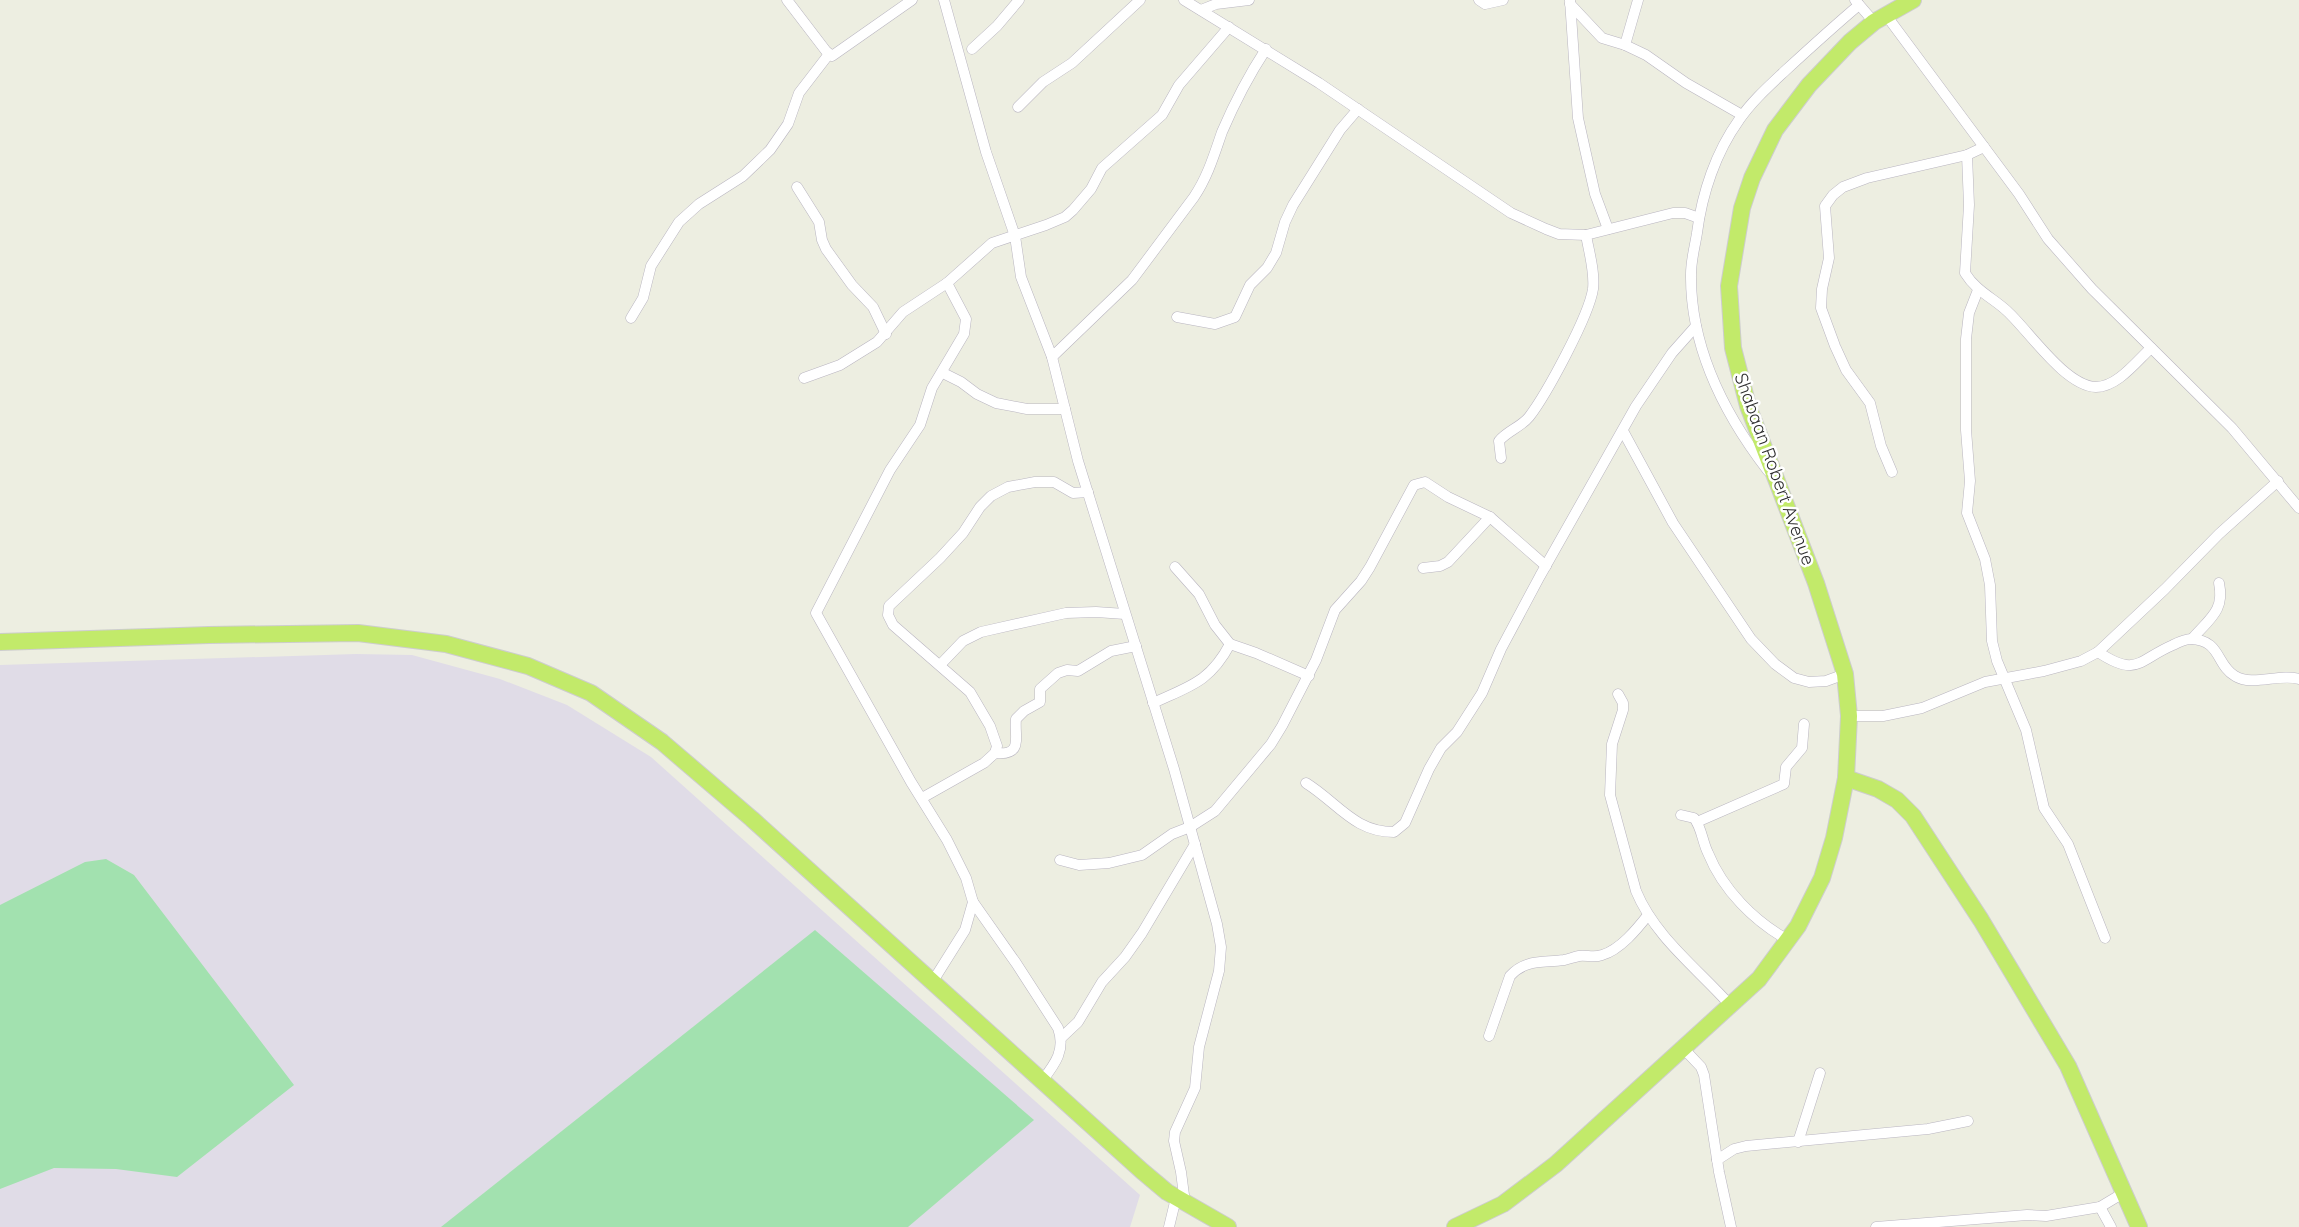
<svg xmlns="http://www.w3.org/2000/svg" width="2299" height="1227" font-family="Quicksand,sans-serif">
<rect width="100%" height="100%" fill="#edeee1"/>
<!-- airport -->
<polygon fill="#e0dce7" points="356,654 412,655 500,679 567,705 651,757 1140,1195 1130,1227 0,1227 0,665"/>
<!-- green -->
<g fill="#a2e1af">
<polygon points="106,859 134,875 294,1085 177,1177 116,1169 54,1168 0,1189 0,905 85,862"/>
<polygon points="815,930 1034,1120 908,1227 441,1227"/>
</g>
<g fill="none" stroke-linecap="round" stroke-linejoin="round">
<defs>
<g id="minor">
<polyline points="787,0 826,51 832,56 912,0"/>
<polyline points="944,0 986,152 1015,236 1021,277 1052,357 1078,461 1174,769 1217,924 1221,947 1219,971 1199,1047 1195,1088 1175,1132 1174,1141 1181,1172 1185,1203"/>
<polyline points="1184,0 1319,83 1511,213 1546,229 1559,234 1586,235 1673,213 1685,213 1699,218"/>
<polyline points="1479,0 1485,4 1503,0"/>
<polyline points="1570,0 1578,118 1595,194 1608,229"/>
<polyline points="1855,0 1874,22"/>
<polyline points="1570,4 1602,38 1625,45 1646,55 1686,83 1742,115"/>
<polyline points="1201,10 1216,4 1249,0"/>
<polyline points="1886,15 2019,194 2048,239 2092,289 2232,428 2299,508"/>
<polyline points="1625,45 1638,0"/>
<polyline points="972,49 997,26 1019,0"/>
<polyline points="1018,107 1043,82 1072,63 1140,0"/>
<path d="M1967,155L1969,205L1965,273C1976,291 1993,298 2007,311C2029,331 2065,386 2096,387C2117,387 2136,362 2151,348"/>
<polyline points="797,187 819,222 822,240 826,249 852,285 873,307 886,334"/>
<polyline points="1978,290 1969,313 1966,339 1966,430 1970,481 1967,513 1985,559 1990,585 1992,641 1997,661 2026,730 2044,808 2068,844 2105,938"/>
<polyline points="1177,317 1215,324 1235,317 1250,285 1267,268 1276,253 1285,222 1293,205 1340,130 1358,109"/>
<polyline points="631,318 643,298 651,266 679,222 699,204 743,176 770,150 788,124 799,93 829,54"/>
<path d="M1052,357L1132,280L1194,197C1208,176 1214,155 1222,132C1234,104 1249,75 1266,49"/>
<polyline points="943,373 961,382 977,394 996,403 1027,409 1065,409"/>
<polyline points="804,378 840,365 877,342 903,312 947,283 992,243 1046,225 1065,217 1073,210 1091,189 1102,168 1162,115 1179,85 1229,27"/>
<polyline points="1623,431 1673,523 1751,639 1775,664 1794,678 1809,682 1826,681 1845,674"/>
<path d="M1501,458L1499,441C1507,431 1521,427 1529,417C1546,395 1589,316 1593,289C1595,272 1589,252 1586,235"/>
<path d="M1768,471C1724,414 1690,348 1691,274C1691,260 1695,246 1697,233C1702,193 1716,152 1739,120C1752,101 1769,86 1786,70C1810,48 1834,26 1859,5"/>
<polyline points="1892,472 1881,446 1870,403 1846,370 1835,346 1821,308 1822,289 1829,258 1825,206 1833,195 1843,187 1867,178 1967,155 1984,147"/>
<polyline points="1175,567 1199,594 1215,625 1230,644 1256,653 1309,676"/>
<polyline points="1423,568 1440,566 1448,562 1490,517"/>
<path d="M2192,639C2209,619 2225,611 2219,583"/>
<path d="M2098,652C2137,678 2138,660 2173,645C2179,642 2185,639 2191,639C2221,640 2216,665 2235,676C2253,687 2279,673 2299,679"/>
<polyline points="940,665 963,641 981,632 1066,613 1096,612 1125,614"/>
<path d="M1618,694L1623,703V710L1612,744L1610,795L1636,891C1655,937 1698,969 1730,1005"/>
<path d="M1153,703C1190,686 1210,682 1230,644"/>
<polyline points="1849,716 1883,716 1922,708 1985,682 2044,671 2081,661 2098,652 2165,589 2219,534 2278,481"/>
<path d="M995,753C1024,756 1014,737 1016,719L1024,711L1040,702V689L1058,673L1067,670L1078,671L1111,651L1136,646"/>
<path d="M1306,783C1338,803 1354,832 1394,832L1405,823L1429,769L1441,748L1457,732L1482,693L1501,649L1540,576L1636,406L1672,353L1696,326"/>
<polyline points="922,798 984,763 995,753 997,746 990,726 970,692 893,625 888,615 889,606 940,558 963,533 980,507 991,496 1008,487 1035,482 1054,482 1073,493 1088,492"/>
<path d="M1681,815L1694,818C1702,828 1702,841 1708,853C1723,890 1754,921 1788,940"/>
<polyline points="1697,822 1784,784 1786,767 1802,748 1804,724"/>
<polyline points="1060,860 1079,865 1109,863 1142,855 1172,834 1190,827 1215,811 1271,744 1282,726 1316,660 1335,610 1361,581 1370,567 1414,485 1425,482 1448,497 1490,517 1546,566"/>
<path d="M973,902L1016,963L1058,1028C1066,1050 1055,1064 1042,1081"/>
<polyline points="933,981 965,930 973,902 966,878 947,840 911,782 816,613 890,470 920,425 932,388 964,334 966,319 947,283"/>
<path d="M1489,1036L1510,976C1525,959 1543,963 1564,960C1569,959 1574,957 1579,956C1587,955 1594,958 1602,955C1620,950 1637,929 1648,915"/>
<polyline points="1061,1038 1078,1022 1102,982 1125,957 1142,933 1195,844"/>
<polyline points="1684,1049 1701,1067 1704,1075 1719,1172 1731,1227"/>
<polyline points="1798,1142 1820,1073"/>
<polyline points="1717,1160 1734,1149 1746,1146 1928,1129 1968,1121"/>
<polyline points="2100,1207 2111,1227"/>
<polyline points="1169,1227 1176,1198"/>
<polyline points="1876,1227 2027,1215 2046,1216 2100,1207 2125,1192"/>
</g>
<g id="primary">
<polyline points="0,642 209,635 358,633 446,644 528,666 591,693 662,742 752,819 1142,1171 1167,1192 1228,1227"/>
<polyline points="1846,778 1878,789 1897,800 1913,816 1981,920 2068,1066 2139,1227"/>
<polyline points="1455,1227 1503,1204 1556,1164 1759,979 1798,926 1822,878 1834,838 1846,778 1849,716 1845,674 1816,583 1748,406 1733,348 1729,286 1742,208 1752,178 1775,130 1809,85 1850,42 1874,22 1913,0"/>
</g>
</defs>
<!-- minor casing -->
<use href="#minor" stroke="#b9b5c0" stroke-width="11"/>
<!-- primary casing -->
<use href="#primary" stroke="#cdcdcd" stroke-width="18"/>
<!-- minor -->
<use href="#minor" stroke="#fff" stroke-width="10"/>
<!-- primary -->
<use href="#primary" stroke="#c2ea6a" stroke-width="16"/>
</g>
<g text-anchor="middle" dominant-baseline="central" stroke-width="5" stroke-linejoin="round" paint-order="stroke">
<!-- street labels -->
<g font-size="18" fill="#2e2e2e" stroke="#fff">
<text transform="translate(1775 469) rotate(70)">Shabaan Robert Avenue</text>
</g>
</g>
</svg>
